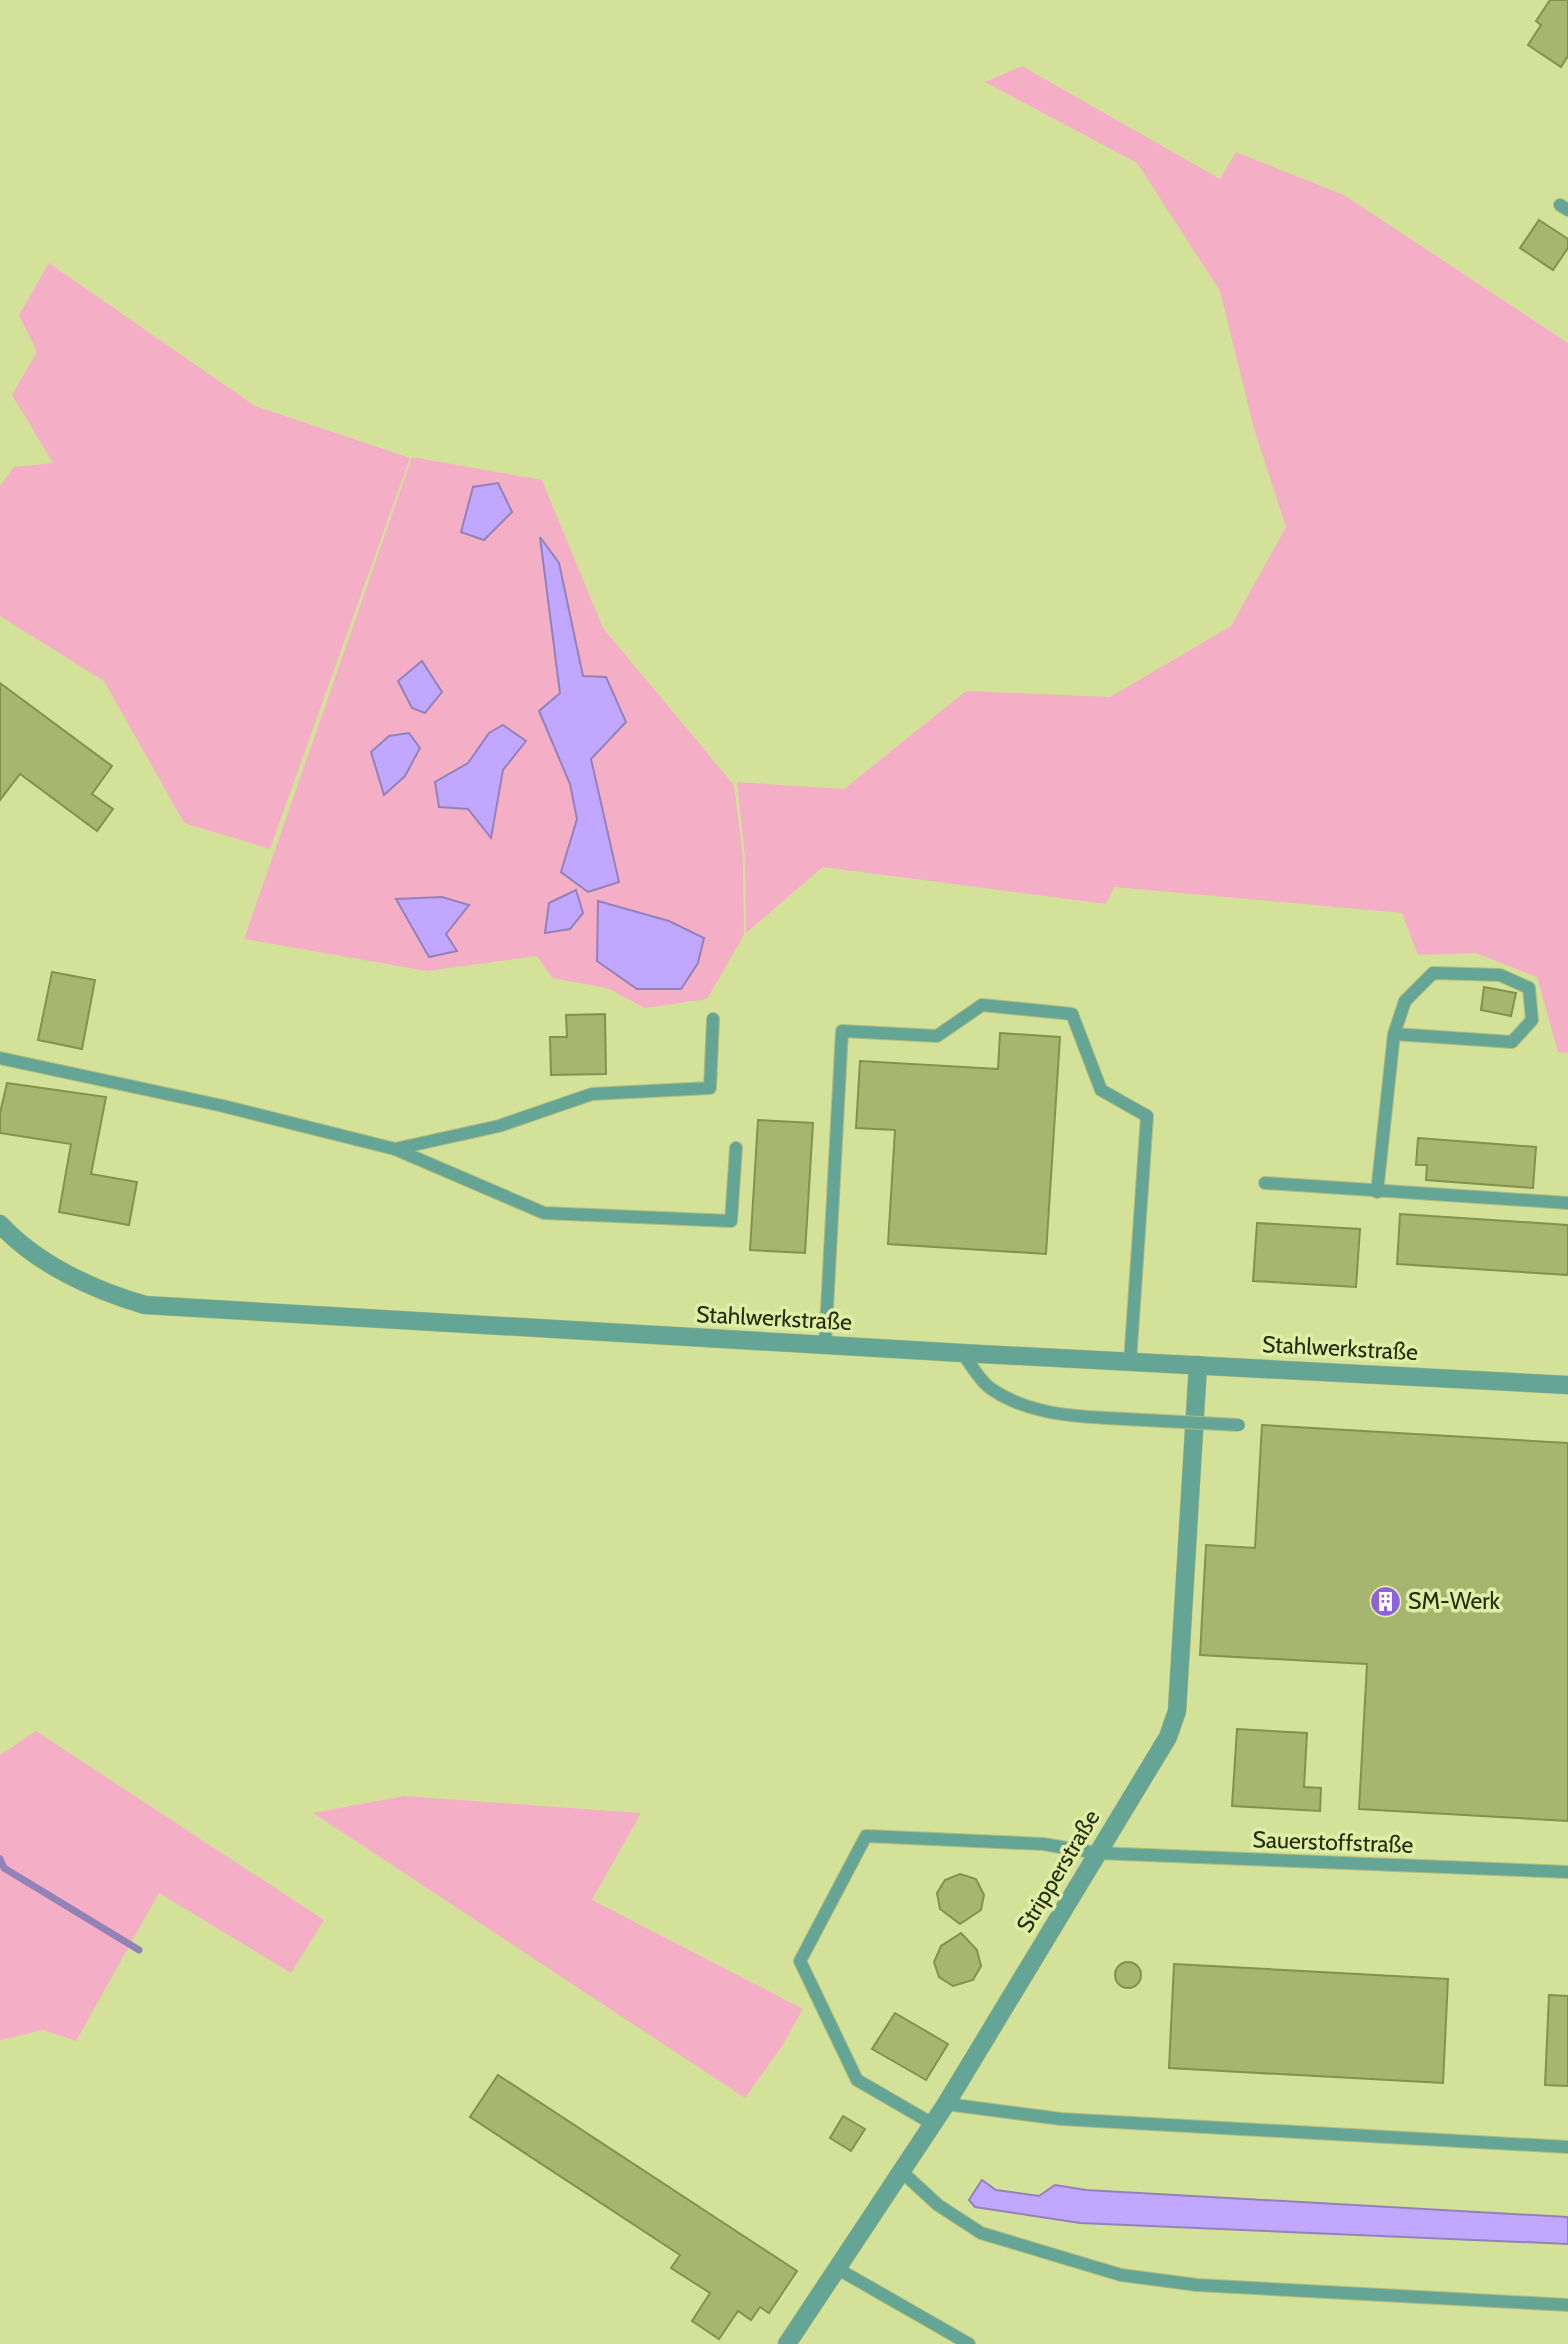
<svg xmlns="http://www.w3.org/2000/svg" width="1568" height="2344" font-family="Cabin,sans-serif">
<rect width="100%" height="100%" fill="#d4e299"/>
<!-- green -->
<g fill="#f4afc7">
<polygon points="1022,66 1220,179 1236,152 1344,195 1568,343 1568,1053 1558,1052 1537,977 1476,953 1418,955 1402,913 1114,887 1106,904 823,867 746,933 745,857 737,782 844,789 966,691 1110,697 1231,626 1286,527 1254,429 1220,291 1137,163 985,82"/>
<polygon points="49,263 255,406 410,458 270,849 184,823 104,681 0,616 0,486 14,467 53,463 12,395 37,352 19,315"/>
<polygon points="412,457 542,480 603,628 734,785 743,856 744,935 707,999 645,1008 607,988 552,978 537,956 427,971 244,939"/>
<polygon points="36,1731 324,1920 291,1973 159,1893 76,2041 43,2030 0,2040 0,1755"/>
<polygon points="404,1796 641,1813 592,1900 803,2009 782,2046 745,2098 313,1813"/>
</g>
<!-- water -->
<g fill="#c1a7ff" stroke="#9382b7" stroke-width="2">
<polygon points="498,483 512,512 484,540 461,532 473,487"/>
<polygon points="540,537 559,563 583,676 606,677 626,722 591,759 619,882 588,892 561,872 577,819 570,784 539,711 560,693"/>
<polygon points="422,661 442,692 425,713 412,708 398,681"/>
<polygon points="503,725 526,741 503,770 491,838 468,809 439,807 435,782 468,763 489,733"/>
<polygon points="409,733 420,748 405,776 384,795 371,752 389,736"/>
<polygon points="576,890 583,913 570,929 545,933 549,903"/>
<polygon points="442,897 469,905 446,934 457,951 429,957 396,899"/>
<polygon points="598,901 669,921 704,938 698,963 681,989 637,989 597,961"/>
<polygon points="982,2180 996,2190 1039,2196 1055,2185 1086,2190 1568,2217 1568,2244 1080,2223 975,2207 969,2200"/>
</g>
<g fill="none" stroke-linecap="round" stroke-linejoin="round">
<!-- stream -->
<polyline stroke="#9382b7" stroke-width="7" points="0,1859 4,1868 139,1950"/>
</g>
<!-- building -->
<g fill="#a8b56e" stroke="#85914b" stroke-width="2">
<polygon points="1550,0 1568,0 1568,56 1561,67 1528,45 1541,25 1536,21"/>
<polygon points="1539,220 1568,239 1568,248 1553,270 1520,248"/>
<polygon points="0,683 112,766 92,794 113,809 97,831 20,774 0,800"/>
<polygon points="52,972 95,980 82,1049 38,1040"/>
<polygon points="1484,987 1516,993 1511,1016 1481,1010"/>
<polygon points="605,1014 606,1074 551,1075 550,1037 567,1037 566,1015"/>
<polygon points="1000,1033 1060,1037 1046,1254 888,1244 895,1130 856,1128 860,1061 998,1069"/>
<polygon points="7,1083 106,1097 91,1174 137,1182 129,1225 59,1212 71,1144 0,1133 0,1113"/>
<polygon points="758,1120 813,1123 805,1253 750,1250"/>
<polygon points="1418,1138 1536,1147 1533,1188 1426,1180 1427,1165 1416,1165"/>
<polygon points="1400,1214 1568,1225 1568,1275 1397,1264"/>
<polygon points="1257,1223 1360,1229 1356,1287 1253,1281"/>
<polygon points="1262,1425 1568,1443 1568,1821 1359,1809 1367,1664 1200,1655 1206,1545 1255,1548"/>
<polygon points="1237,1729 1307,1733 1304,1787 1321,1788 1320,1811 1232,1806"/>
<polygon points="960,1874 976,1879 984,1895 981,1910 960,1924 940,1909 937,1893 945,1880"/>
<polygon points="961,1933 977,1950 981,1966 973,1980 953,1986 939,1977 934,1962 941,1946"/>
<circle cx="1128" cy="1975" r="13"/>
<polygon points="1174,1964 1448,1979 1443,2083 1169,2068"/>
<polygon points="1549,1995 1568,1996 1568,2086 1545,2085"/>
<polygon points="895,2013 948,2044 926,2080 872,2049"/>
<polygon points="498,2075 797,2271 769,2313 760,2307 751,2320 738,2311 719,2339 692,2321 710,2293 671,2268 680,2255 470,2117"/>
<polygon points="843,2116 865,2129 851,2151 830,2138"/>
</g>
<g fill="none" stroke-linecap="round" stroke-linejoin="round">
<defs>
<g id="service">
<polyline points="1560,205 1568,210"/>
<polyline points="0,1058 223,1106 395,1149 499,1126 592,1094 710,1088 713,1019"/>
<polyline points="395,1149 544,1213 731,1221 736,1148"/>
<polyline points="1265,1183 1568,1203"/>
<polyline points="1377,1192 1394,1034 1405,1001 1433,973 1500,975 1529,988 1532,1020 1512,1042 1394,1034"/>
<polyline points="825,1345 842,1031 937,1036 982,1005 1072,1014 1101,1090 1147,1116 1130,1362"/>
<path d="M962,1353C971,1364 979,1380 990,1388C1024,1412 1066,1416 1106,1418"/>
<polyline points="946,2104 1061,2119 1568,2147"/>
<polyline points="933,2124 857,2080 800,1961 866,1836 1043,1844 1097,1853 1568,1872"/>
<polyline points="901,2171 938,2205 981,2233 1121,2275 1197,2285 1568,2305"/>
<polyline points="838,2269 969,2344"/>
</g>
<g id="minor">
<path d="M0,1224C37,1264 93,1290 145,1305L962,1353L1568,1385"/>
<polyline points="787,2344 946,2104 1168,1737 1177,1711 1198,1365"/>
</g>
</defs>
<!-- service casing -->
<use href="#service" stroke="#b1bd7d" stroke-width="14"/>
<!-- minor casing -->
<use href="#minor" stroke="#b1bd7d" stroke-width="19"/>
<!-- service -->
<use href="#service" stroke="#65a595" stroke-width="12"/>
<!-- minor -->
<use href="#minor" stroke="#65a595" stroke-width="18"/>
<defs>
<polyline id="service-bridge" points="1106,1418 1239,1425"/>
</defs>
<!-- service-bridge casing -->
<use href="#service-bridge" stroke="#b1bd7d" stroke-width="14" stroke-linecap="butt"/>
<!-- service-bridge -->
<use href="#service-bridge" stroke="#65a595" stroke-width="12"/>
</g>
<!-- icons -->
<defs>
<symbol id="building-disc" viewBox="-11 -11 22 22"><circle r="9.5" fill="#8d62dc" stroke="#e1efa6"/><path d="M-4-6H4V6H1V3H-1V6H-4ZM-2.5-4.3h1.7v1.8h-1.7ZM.8-4.3h1.7v1.8H.8ZM-2.5-1h1.7V.8h-1.7ZM.8-1h1.7V.8H.8Z" fill="#fff"/></symbol>
</defs>
<g fill-rule="evenodd">
<use href="#building-disc" x="1368" y="1584" width="35" height="35"/>
</g>
<g text-anchor="middle" dominant-baseline="central" stroke-width="7" stroke-linejoin="round" paint-order="stroke">
<!-- street labels -->
<g font-size="23" fill="#272b0e" stroke="#e1efa6">
<text transform="translate(774 1318) rotate(3)">Stahlwerkstraße</text>
<text transform="translate(1340 1348) rotate(3)">Stahlwerkstraße</text>
<text transform="translate(1333 1842) rotate(2)">Sauerstoffstraße</text>
<text transform="translate(1058 1871) rotate(-59)">Stripperstraße</text>
</g>
<!-- poi labels -->
<g font-size="23" fill="#272b0e" stroke="#e1efa6" text-anchor="start">
<text x="1408" y="1601">SM-Werk</text>
</g>
</g>
</svg>
